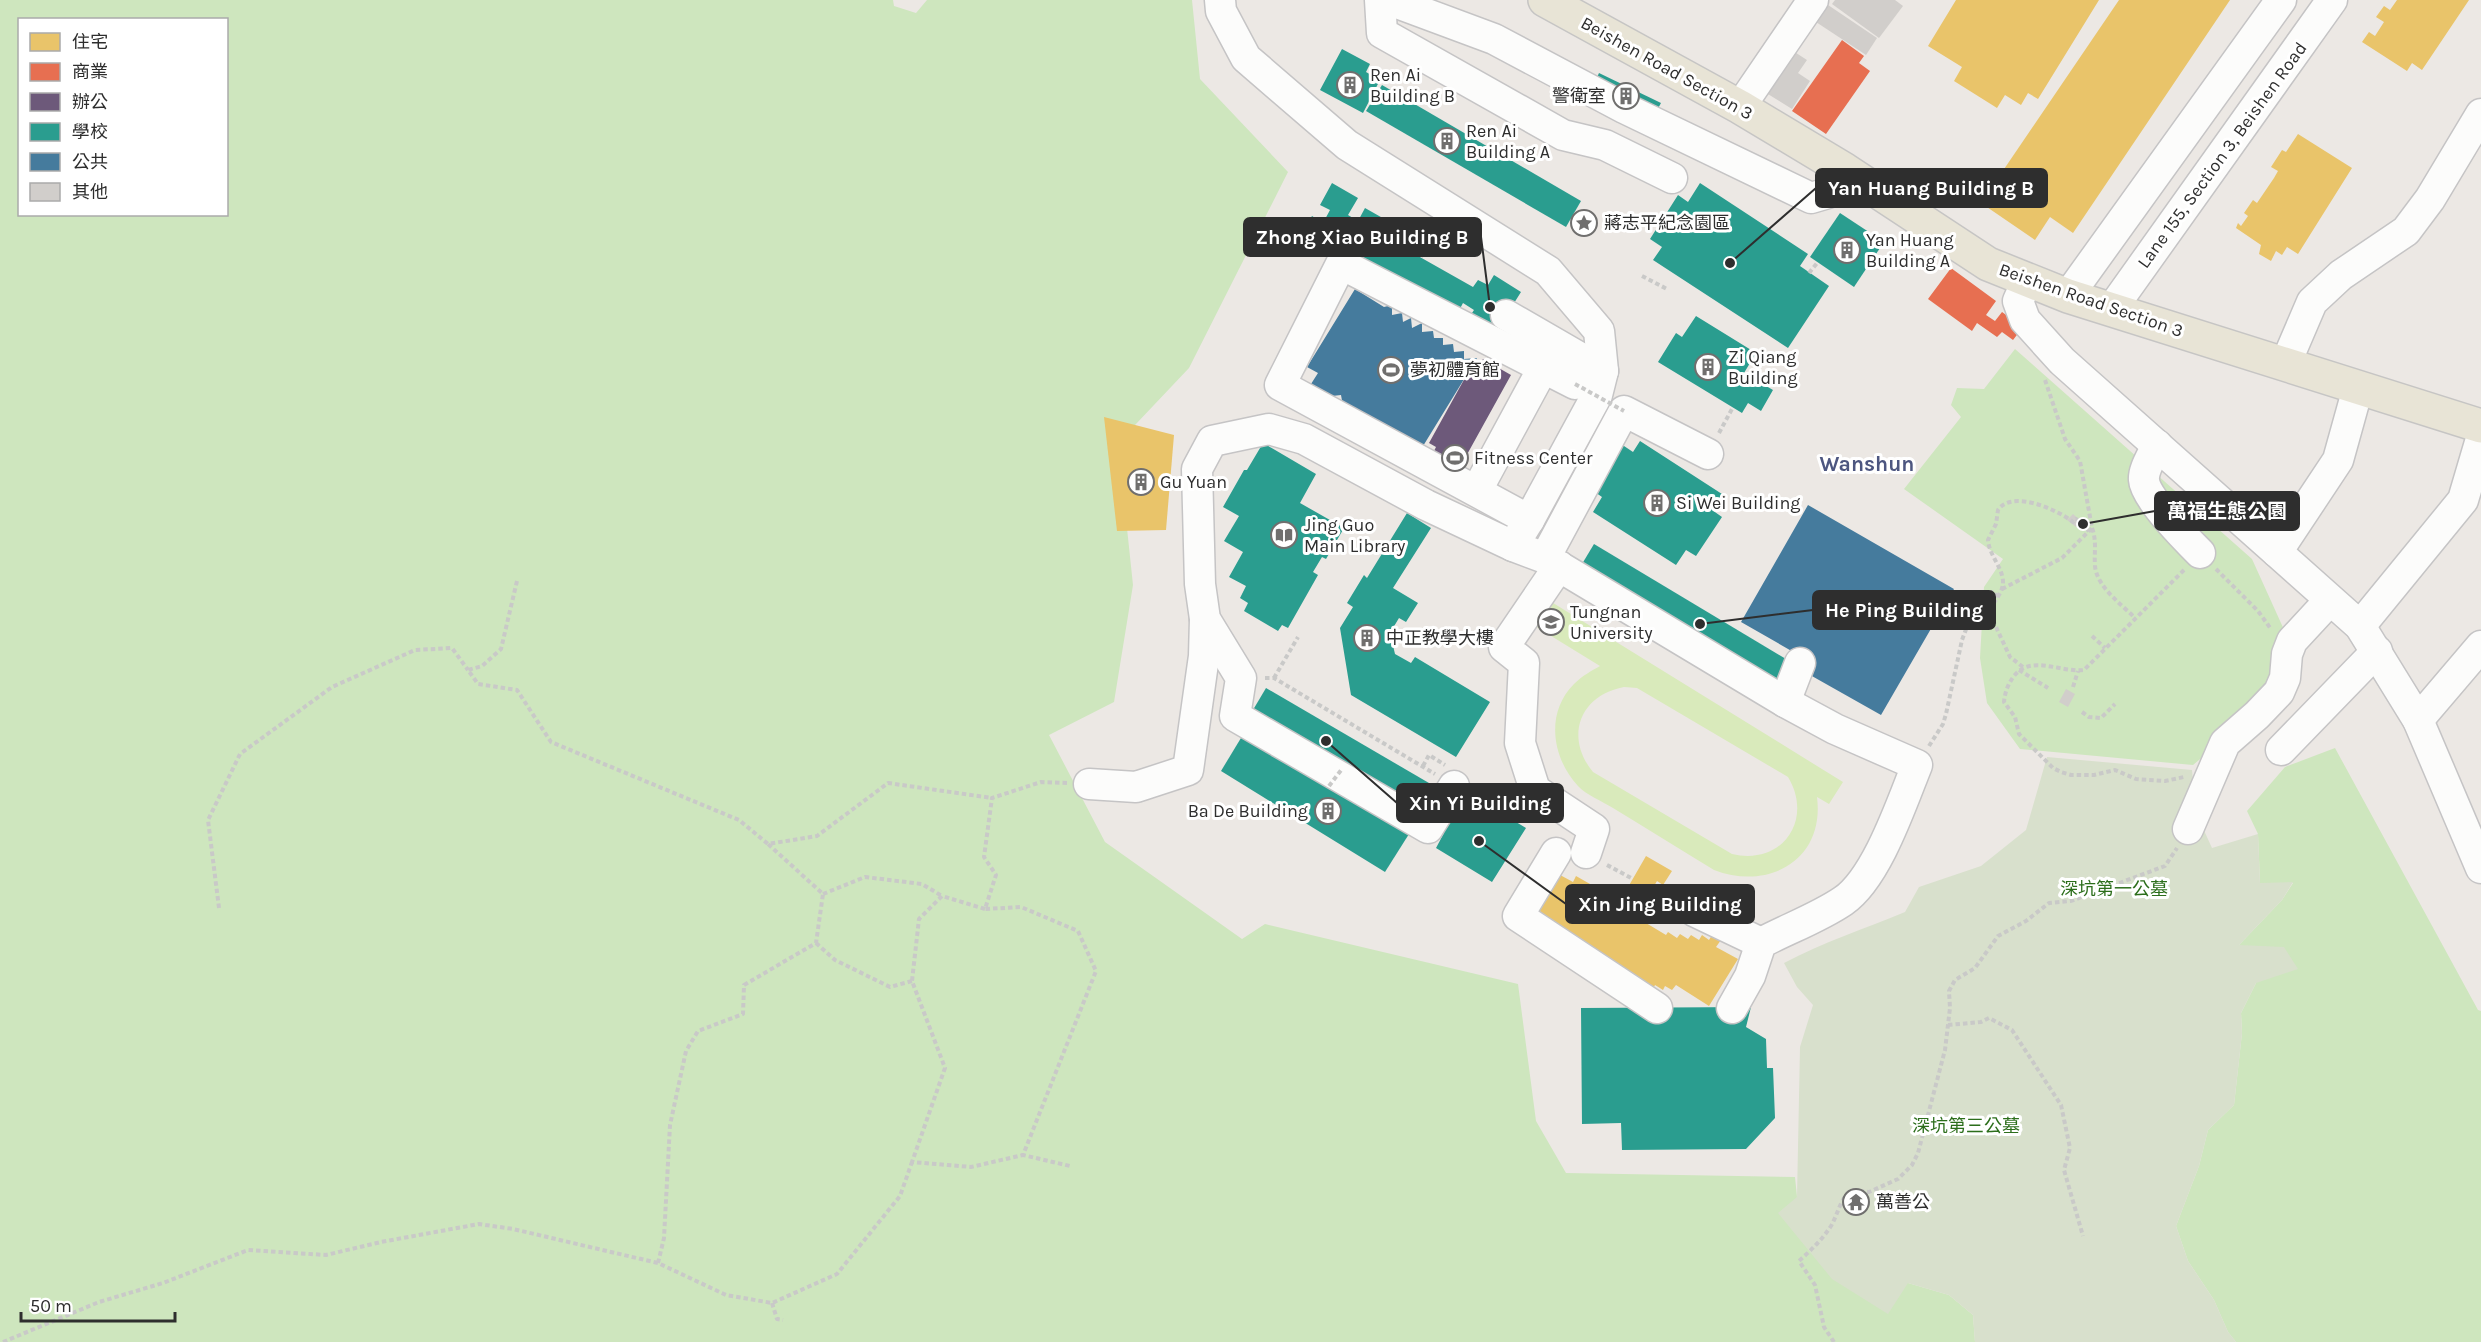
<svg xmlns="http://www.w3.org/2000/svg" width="2481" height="1342" font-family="Karla,'Noto Sans TC',sans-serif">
<rect width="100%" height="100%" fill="#ece8e4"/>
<!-- green -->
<g fill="#cee6be" fill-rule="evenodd">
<path d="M0,0H893L894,6L916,13L927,0H1192L1200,79L1288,172L1189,368L1118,443L1133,585L1114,702L1049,735L1105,842L1242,939L1265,924L1518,984L1536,1121L1566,1173L1795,1177L1797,1197L1908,1283L1949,1295L1973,1315L1975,1342H0ZM20,20H226V214H20Z"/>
<polygon points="2015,349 2252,559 2300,665 2255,713 2193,765 2020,749 1987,703 1980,658 1984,587 2003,559 1904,489 1961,417 1951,405 1957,388 1984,389"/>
<polygon points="2335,748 2478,1010 2481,1011 2481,1342 2236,1342 2228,1332 2214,1300 2188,1261 2176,1226 2199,1166 2208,1130 2234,1105 2242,1033 2241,1013 2256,983 2239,945 2282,900 2293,883 2260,883 2258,834 2247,811 2285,767"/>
</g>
<!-- cemetery -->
<path fill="#d8e0cc" d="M2047,757L2192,770L2196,813L2212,848L2258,834L2260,883L2293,882L2282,900L2239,945L2284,947L2298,969L2256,983L2241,1013L2242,1033L2234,1105L2208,1130L2199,1166L2176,1226L2188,1261L2214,1300L2228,1332L2236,1342H1975L1973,1315L1949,1295L1908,1283L1888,1314L1832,1279L1778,1213L1797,1197L1800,1047L1813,1005L1797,987L1784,963C1824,942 1864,929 1905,912L1919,887L1981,866L2026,830Z"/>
<!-- pitch -->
<path fill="#d9eabb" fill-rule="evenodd" d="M1545,598L1843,782L1829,804L1817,797C1825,860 1769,891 1714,870C1680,849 1647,829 1613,808C1602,801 1586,795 1578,786C1552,758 1545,713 1574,684C1582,676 1591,671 1600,666L1530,623ZM1624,687L1637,688L1788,777C1814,820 1782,866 1732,854L1593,772C1564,737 1580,695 1624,687Z"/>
<!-- homes -->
<g fill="#e9c46a">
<polygon points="1956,0 2099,0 2038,99 2028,93 2021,105 2005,95 1997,108 1954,81 1962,67 1928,46"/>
<polygon points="2119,0 2230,0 2073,233 2050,217 2035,240 1981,203"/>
<polygon points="2397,0 2469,0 2422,70 2412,63 2407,71 2362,42 2369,32 2375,36 2384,22 2376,17 2384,6 2390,10"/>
<polygon points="2298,134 2352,168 2298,254 2287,247 2282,255 2276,251 2271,261 2259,254 2261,245 2236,228 2238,223 2241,226 2248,216 2244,213 2253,200 2257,203 2274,178 2278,171 2271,167 2282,150 2286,152"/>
<polygon points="1104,417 1174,435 1166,530 1117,531"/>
<polygon points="1646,856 1672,871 1663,885 1657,881 1636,917 1666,935 1668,932 1677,938 1680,934 1688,939 1691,935 1699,940 1702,935 1709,940 1712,935 1721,940 1716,947 1738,959 1709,1006 1676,985 1672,990 1665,986 1663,990 1655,985 1652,991 1522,916 1549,869 1573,882 1576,876 1620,901"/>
</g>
<!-- shops -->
<g fill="#e76f51">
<polygon points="1842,40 1864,56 1859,63 1870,71 1826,134 1792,111"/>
<polygon points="1951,268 1996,301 1986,315 1995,321 2002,312 2023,327 2013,340 2002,332 1997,337 1977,323 1972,331 1928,299"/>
</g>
<!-- offices -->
<polygon fill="#6d597a" points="1483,359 1511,375 1454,478 1428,463 1436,447 1429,443 1471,367 1477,370"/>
<!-- schools -->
<g fill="#2a9d8f">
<polygon points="1342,49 1370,64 1366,72 1380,80 1363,113 1320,90"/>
<polygon points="1599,73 1661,103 1653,118 1592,88"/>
<polygon points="1382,85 1581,201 1566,227 1366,111"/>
<polygon points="1332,183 1358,198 1348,215 1358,221 1365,208 1395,225 1388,239 1473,287 1478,280 1488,285 1494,275 1521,292 1494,335 1468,319 1474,310 1463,303 1455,318 1302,232 1312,216 1323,223 1330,210 1320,205"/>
<polygon points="1700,183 1808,254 1800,266 1829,286 1788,348 1653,260 1662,247 1650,239 1678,195 1688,202"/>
<polygon points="1840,213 1884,242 1854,287 1810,257"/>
<polygon points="1696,316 1756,353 1744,373 1773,390 1761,411 1748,403 1742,413 1658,362 1676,333 1682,337"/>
<polygon points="1640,441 1722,494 1712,510 1722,517 1696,556 1686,550 1676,565 1593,512 1602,497 1592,490 1621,444 1633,452"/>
<polygon points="1263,443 1316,474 1300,503 1344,528 1326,559 1322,557 1313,572 1318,575 1288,628 1282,625 1278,631 1244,611 1248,603 1240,598 1246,586 1229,577 1243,552 1224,541 1239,516 1223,507 1244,470 1247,470"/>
<polygon points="1407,513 1431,528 1393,588 1418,603 1406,622 1399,618 1390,633 1395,654 1411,663 1415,657 1490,702 1456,757 1351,695 1340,628 1353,607 1347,603 1364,575 1367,578"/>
<polygon points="1594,544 1791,662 1776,686 1579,569"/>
<polygon points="1266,688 1441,790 1425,818 1250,715"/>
<polygon points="1244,733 1409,834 1385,872 1221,771"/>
<polygon points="1463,790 1526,828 1492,882 1436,848 1444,833 1439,830"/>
<polygon points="1751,1007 1746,1027 1766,1039 1767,1068 1773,1068 1775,1118 1746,1149 1622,1150 1621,1123 1582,1124 1581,1008"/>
</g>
<!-- public -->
<g fill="#457b9d">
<polygon points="1355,289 1384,307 1392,305 1392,315 1402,313 1403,322 1411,318 1412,328 1422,323 1422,332 1433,331 1434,338 1443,338 1443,345 1453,344 1454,352 1464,351 1464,359 1477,358 1420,451 1362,420 1360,411 1352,413 1351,405 1343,406 1341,395 1332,396 1311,384 1318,373 1307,367"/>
<polygon points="1808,505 1954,589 1881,715 1803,671 1809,661 1741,622"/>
<polygon points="1855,1194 1863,1197 1856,1211 1848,1207"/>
</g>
<!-- building -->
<g fill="#d1cecb">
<polygon points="1835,0 1895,0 1903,6 1879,38 1832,4"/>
<polygon points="1828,5 1877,38 1866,55 1816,22"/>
<polygon points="1790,49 1807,60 1798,73 1810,81 1792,109 1763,91"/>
<polygon points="2073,514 2081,521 2076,527 2067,520"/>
<polygon points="2066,689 2075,694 2068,707 2059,702"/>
</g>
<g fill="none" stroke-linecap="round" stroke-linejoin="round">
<defs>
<g id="minor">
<polyline points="1220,0 1221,11 1246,58 1347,145 1548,271 1599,331 1603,371 1597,395 1529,520 1513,546 1426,505 1304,439 1269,429 1212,441 1197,469 1200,584 1205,619 1241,678 1235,716 1428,828 1454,786"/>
<polyline points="1380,0 1382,33 1563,135 1605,145 1672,178"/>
<polyline points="1389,0 1494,39 1624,108 1811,198 1828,193 1845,170"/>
<polyline points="1740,107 1813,0"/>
<polyline points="2027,281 2018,301 2025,320 2062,361 2360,626 2418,720 2481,868"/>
<polyline points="2068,296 2281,0"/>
<polyline points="2111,310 2332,0"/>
<polyline points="1506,315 1603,371"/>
<polyline points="2285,365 2312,302 2341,275 2406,231 2430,199 2481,114"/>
<path d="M2157,445C2153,455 2143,469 2144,480C2145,498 2187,540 2200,553"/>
<polyline points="1477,490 1543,368"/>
<polyline points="1529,520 1280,385 1341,264 1575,384"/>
<path d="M1513,546L1545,558L1785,702L1835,729L1917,765C1902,802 1877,878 1843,901C1818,918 1787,929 1761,943L1750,976L1732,1008"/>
<polyline points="2277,552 2338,460 2358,388"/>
<polyline points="1545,558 1624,411 1708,454"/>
<polyline points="1559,566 1504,647 1524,663 1520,743 1535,790 1594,829 1586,853"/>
<polyline points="2360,626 2463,500 2481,439"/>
<polyline points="1785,702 1800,663"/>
<polyline points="2418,720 2481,646"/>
<polyline points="2281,750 2377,651"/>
<polyline points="1089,784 1136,787 1188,770 1204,656 1205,619"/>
<polyline points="2188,829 2225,743 2257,715 2279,692 2285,678 2287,654 2292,641 2330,600"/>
<polyline points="1556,853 1518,916 1657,1008"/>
<polyline points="1694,911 1761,943"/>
</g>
<polyline id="major" points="1545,0 1740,107 1845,170 1988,264 2068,296 2481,426"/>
</defs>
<!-- minor casing -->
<use href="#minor" stroke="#c5c4c5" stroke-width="33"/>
<!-- major casing -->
<use href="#major" stroke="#c6c5c4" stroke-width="36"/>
<!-- path -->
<g stroke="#c9c9c8" stroke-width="4" stroke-dasharray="4.5 3" stroke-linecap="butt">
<polyline points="1421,257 1435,228"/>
<polyline points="1809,273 1817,263"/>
<polyline points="1642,276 1667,289"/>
<polyline points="1719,433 1733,407"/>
<path d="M2092,528C2097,541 2094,552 2095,566C2097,587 2121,604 2135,618"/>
<polyline points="2216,569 2258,611 2271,629"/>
<path d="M2184,570L2084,670C2061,673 2031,654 2014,676C2008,684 2005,692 2004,702L2015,717L2019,734L2053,768L2061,772L2071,775H2094L2115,770L2136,779L2165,781L2184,777"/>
<polyline points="517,581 501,649 482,666 468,670 478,684 517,690 551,742 739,820 768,844"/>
<polyline points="2002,589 2062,558 2092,528 2080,461 2065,439 2045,380"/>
<polyline points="2092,636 2105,648"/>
<path d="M2023,667L2010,657L1990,614C1991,602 2003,595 2003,582C2003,568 1989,555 1988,540L1996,524L1998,510C2012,489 2058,510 2073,522L2076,519L2089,531"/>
<polyline points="2019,670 2048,688"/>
<polyline points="1265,678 1274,678 1435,774"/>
<polyline points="1274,678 1298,637"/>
<polyline points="2073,687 2078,671"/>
<polyline points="2082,712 2089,717 2101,718 2115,704"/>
<polyline points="1929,746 1943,724 1946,714 1962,640 1968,624 1992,592 1999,597"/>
<polyline points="1423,766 1429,755 1445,765"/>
<polyline points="1067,783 1041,782 992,798 984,857 996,875 985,909 1021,907 1078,931 1096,971 1023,1155 1070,1166"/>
<polyline points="1477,785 1521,813"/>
<polyline points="1607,865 1633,879"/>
<polyline points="823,894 865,877 922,884 942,896"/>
<polyline points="219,908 208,820 240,754 332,687 415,650 452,648 468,670"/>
<polyline points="985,909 942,896 919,919 912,981 945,1068 912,1162 971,1167 1023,1155"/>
<polyline points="816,943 835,960 890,987 912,981"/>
<polyline points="1948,1025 1981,1022 1989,1018 2012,1030 2061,1105 2070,1148 2064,1170 2083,1236"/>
<polyline points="658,1263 664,1238 670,1125 686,1051 698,1031 743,1014 744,985 816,943 823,894 768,844 817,836 888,783 992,798"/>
<polyline points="772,1303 777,1319 783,1320"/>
<polyline points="3,1342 99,1302 163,1283 248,1250 326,1255 381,1242 479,1224 513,1229 658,1263 726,1295 772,1303 837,1274 900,1196 912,1162"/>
<path d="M1834,1342L1824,1327L1815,1285L1799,1261C1811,1250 1822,1240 1831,1226C1838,1214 1840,1199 1851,1190L1869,1192L1898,1179L1912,1165L1918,1153L1945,1050L1950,1008L1949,991L1955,980L1975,968L1998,936L2026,921L2049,903L2071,901L2165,866L2177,848"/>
</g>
<!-- minor -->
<use href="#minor" stroke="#fcfcfb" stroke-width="30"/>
<!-- major -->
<use href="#major" stroke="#e8e4d6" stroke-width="33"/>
<!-- path-bridge -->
<g stroke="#c9c9c8" stroke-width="4" stroke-dasharray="4.5 3" stroke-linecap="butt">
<polyline points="1575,384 1624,411"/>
<polyline points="1329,786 1342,769"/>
</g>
</g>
<!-- icons -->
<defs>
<symbol id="building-ring" viewBox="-11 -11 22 22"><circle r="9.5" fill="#fff" stroke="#706f6e" stroke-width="1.5"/><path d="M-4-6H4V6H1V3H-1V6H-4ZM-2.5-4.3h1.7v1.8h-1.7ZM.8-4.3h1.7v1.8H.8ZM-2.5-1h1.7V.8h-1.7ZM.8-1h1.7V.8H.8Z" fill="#706f6e"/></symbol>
<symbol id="sight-ring" viewBox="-11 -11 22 22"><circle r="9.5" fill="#fff" stroke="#706f6e" stroke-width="1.5"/><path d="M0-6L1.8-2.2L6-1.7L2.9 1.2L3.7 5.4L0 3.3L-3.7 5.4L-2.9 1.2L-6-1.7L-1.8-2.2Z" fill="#706f6e"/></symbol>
<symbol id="stadium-ring" viewBox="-11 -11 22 22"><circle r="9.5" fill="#fff" stroke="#706f6e" stroke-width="1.5"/><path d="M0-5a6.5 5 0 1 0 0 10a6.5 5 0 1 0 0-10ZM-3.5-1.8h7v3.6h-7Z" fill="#706f6e"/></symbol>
<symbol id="library-ring" viewBox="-11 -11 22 22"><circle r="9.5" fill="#fff" stroke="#706f6e" stroke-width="1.5"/><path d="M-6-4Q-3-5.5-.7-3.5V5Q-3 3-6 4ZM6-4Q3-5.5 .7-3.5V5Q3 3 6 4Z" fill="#706f6e"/></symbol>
<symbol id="university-ring" viewBox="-11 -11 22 22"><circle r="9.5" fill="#fff" stroke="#706f6e" stroke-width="1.5"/><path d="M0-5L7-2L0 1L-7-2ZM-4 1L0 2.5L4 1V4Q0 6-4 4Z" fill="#706f6e"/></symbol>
<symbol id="temple-ring" viewBox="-11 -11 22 22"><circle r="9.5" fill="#fff" stroke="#706f6e" stroke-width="1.5"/><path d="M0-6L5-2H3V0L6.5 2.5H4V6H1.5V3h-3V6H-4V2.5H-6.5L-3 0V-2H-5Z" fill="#706f6e"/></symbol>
</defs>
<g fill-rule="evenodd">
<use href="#building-ring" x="1335" y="70" width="30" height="30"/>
<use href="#building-ring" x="1611" y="81" width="30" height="30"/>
<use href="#building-ring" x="1432" y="126" width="30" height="30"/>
<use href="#sight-ring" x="1569" y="208" width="30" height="30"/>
<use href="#building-ring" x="1832" y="235" width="30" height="30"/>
<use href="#building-ring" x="1693" y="352" width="30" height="30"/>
<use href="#stadium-ring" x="1376" y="355" width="30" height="30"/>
<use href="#stadium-ring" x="1440" y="443" width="30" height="30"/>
<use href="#building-ring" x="1126" y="467" width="30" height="30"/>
<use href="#building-ring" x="1642" y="488" width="30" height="30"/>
<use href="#library-ring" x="1269" y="520" width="30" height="30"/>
<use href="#university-ring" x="1536" y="607" width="30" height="30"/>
<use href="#building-ring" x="1352" y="623" width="30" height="30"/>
<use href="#building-ring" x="1313" y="796" width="30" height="30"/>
<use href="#temple-ring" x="1841" y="1187" width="30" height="30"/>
</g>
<g text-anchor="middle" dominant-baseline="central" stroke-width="6" stroke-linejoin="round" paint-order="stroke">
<!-- street labels -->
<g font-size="18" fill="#2e2e2e" stroke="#fff">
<text transform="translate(1667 68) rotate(29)">Beishen Road Section 3</text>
<text transform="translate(2222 155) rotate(-54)">Lane 155, Section 3, Beishen Road</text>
<text transform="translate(2091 300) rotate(19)">Beishen Road Section 3</text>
</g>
<!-- poi labels -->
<g font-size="18" fill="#2e2e2e" stroke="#fff" text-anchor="start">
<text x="1370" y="75">Ren Ai<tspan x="1370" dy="21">Building B</tspan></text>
<text x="1606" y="96" text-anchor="end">警衛室</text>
<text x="1466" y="131">Ren Ai<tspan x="1466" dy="21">Building A</tspan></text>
<text x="1604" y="223">蔣志平紀念園區</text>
<text x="1866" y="240">Yan Huang<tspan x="1866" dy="21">Building A</tspan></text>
<text x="1728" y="357">Zi Qiang<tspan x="1728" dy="21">Building</tspan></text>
<text x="1410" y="370">夢初體育館</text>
<text x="1474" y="458">Fitness Center</text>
<text x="1160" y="482">Gu Yuan</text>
<text x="1676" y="503">Si Wei Building</text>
<text x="1304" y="525">Jing Guo<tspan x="1304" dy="21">Main Library</tspan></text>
<text x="1570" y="612">Tungnan<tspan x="1570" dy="21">University</tspan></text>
<text x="1386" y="638">中正教學大樓</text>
<text x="1308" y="811" text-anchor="end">Ba De Building</text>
<text x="1876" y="1202">萬善公</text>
</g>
<!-- park labels -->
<g font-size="18" fill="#2c6e1b" stroke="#fff">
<text x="2114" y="889">深坑第一公墓</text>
<text x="1966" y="1126">深坑第三公墓</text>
</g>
<!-- quarter labels -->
<g font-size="21" font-weight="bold" fill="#4d5680" stroke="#fff">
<text x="1867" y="464">Wanshun</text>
</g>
</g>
<!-- callouts -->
<path fill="none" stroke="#2e2e2e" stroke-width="2" d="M1730 263L1816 188M1490 307L1481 237M2083 524L2155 511M1700 624L1813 610M1326 741L1397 803M1479 841L1566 904"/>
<g fill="#2e2e2e" stroke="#fff" stroke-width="2">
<circle cx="1730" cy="263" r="6"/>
<circle cx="1490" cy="307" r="6"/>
<circle cx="2083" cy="524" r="6"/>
<circle cx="1700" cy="624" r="6"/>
<circle cx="1326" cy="741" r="6"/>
<circle cx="1479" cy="841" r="6"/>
</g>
<g fill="#2e2e2e" stroke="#2e2e2e" stroke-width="2">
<rect x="1816" y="169" width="231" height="38" rx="6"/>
<rect x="1244" y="218" width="237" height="38" rx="6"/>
<rect x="2155" y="492" width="144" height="38" rx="6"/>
<rect x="1813" y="591" width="182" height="38" rx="6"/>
<rect x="1397" y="784" width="166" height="38" rx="6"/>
<rect x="1566" y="885" width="188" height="38" rx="6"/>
</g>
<g font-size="20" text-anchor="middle" font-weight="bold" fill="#fff">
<text x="1931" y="195">Yan Huang Building B</text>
<text x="1362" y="244">Zhong Xiao Building B</text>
<text x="2227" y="518">萬福生態公園</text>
<text x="1904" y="617">He Ping Building</text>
<text x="1480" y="810">Xin Yi Building</text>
<text x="1660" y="911">Xin Jing Building</text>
</g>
<!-- legend -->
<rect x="18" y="18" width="210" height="198" fill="#ffffff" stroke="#ababab" stroke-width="1.5"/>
<rect x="30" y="33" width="30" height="18" fill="#e9c46a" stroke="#ababab" stroke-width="1.5"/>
<text x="72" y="48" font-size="18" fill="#2e2e2e">住宅</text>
<rect x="30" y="63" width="30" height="18" fill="#e76f51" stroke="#ababab" stroke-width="1.5"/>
<text x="72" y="78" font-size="18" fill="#2e2e2e">商業</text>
<rect x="30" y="93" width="30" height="18" fill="#6d597a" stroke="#ababab" stroke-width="1.5"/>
<text x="72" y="108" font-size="18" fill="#2e2e2e">辦公</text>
<rect x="30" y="123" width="30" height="18" fill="#2a9d8f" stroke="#ababab" stroke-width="1.5"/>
<text x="72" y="138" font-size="18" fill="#2e2e2e">學校</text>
<rect x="30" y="153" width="30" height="18" fill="#457b9d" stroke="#ababab" stroke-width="1.5"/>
<text x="72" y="168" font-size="18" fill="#2e2e2e">公共</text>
<rect x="30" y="183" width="30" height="18" fill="#d1cecb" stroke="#ababab" stroke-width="1.5"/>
<text x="72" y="198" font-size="18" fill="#2e2e2e">其他</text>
<!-- scale -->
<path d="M21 1312v9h154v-9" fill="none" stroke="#2e2e2e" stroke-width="3"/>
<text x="30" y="1312" font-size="18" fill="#2e2e2e" stroke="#ffffff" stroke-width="4.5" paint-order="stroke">50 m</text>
</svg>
